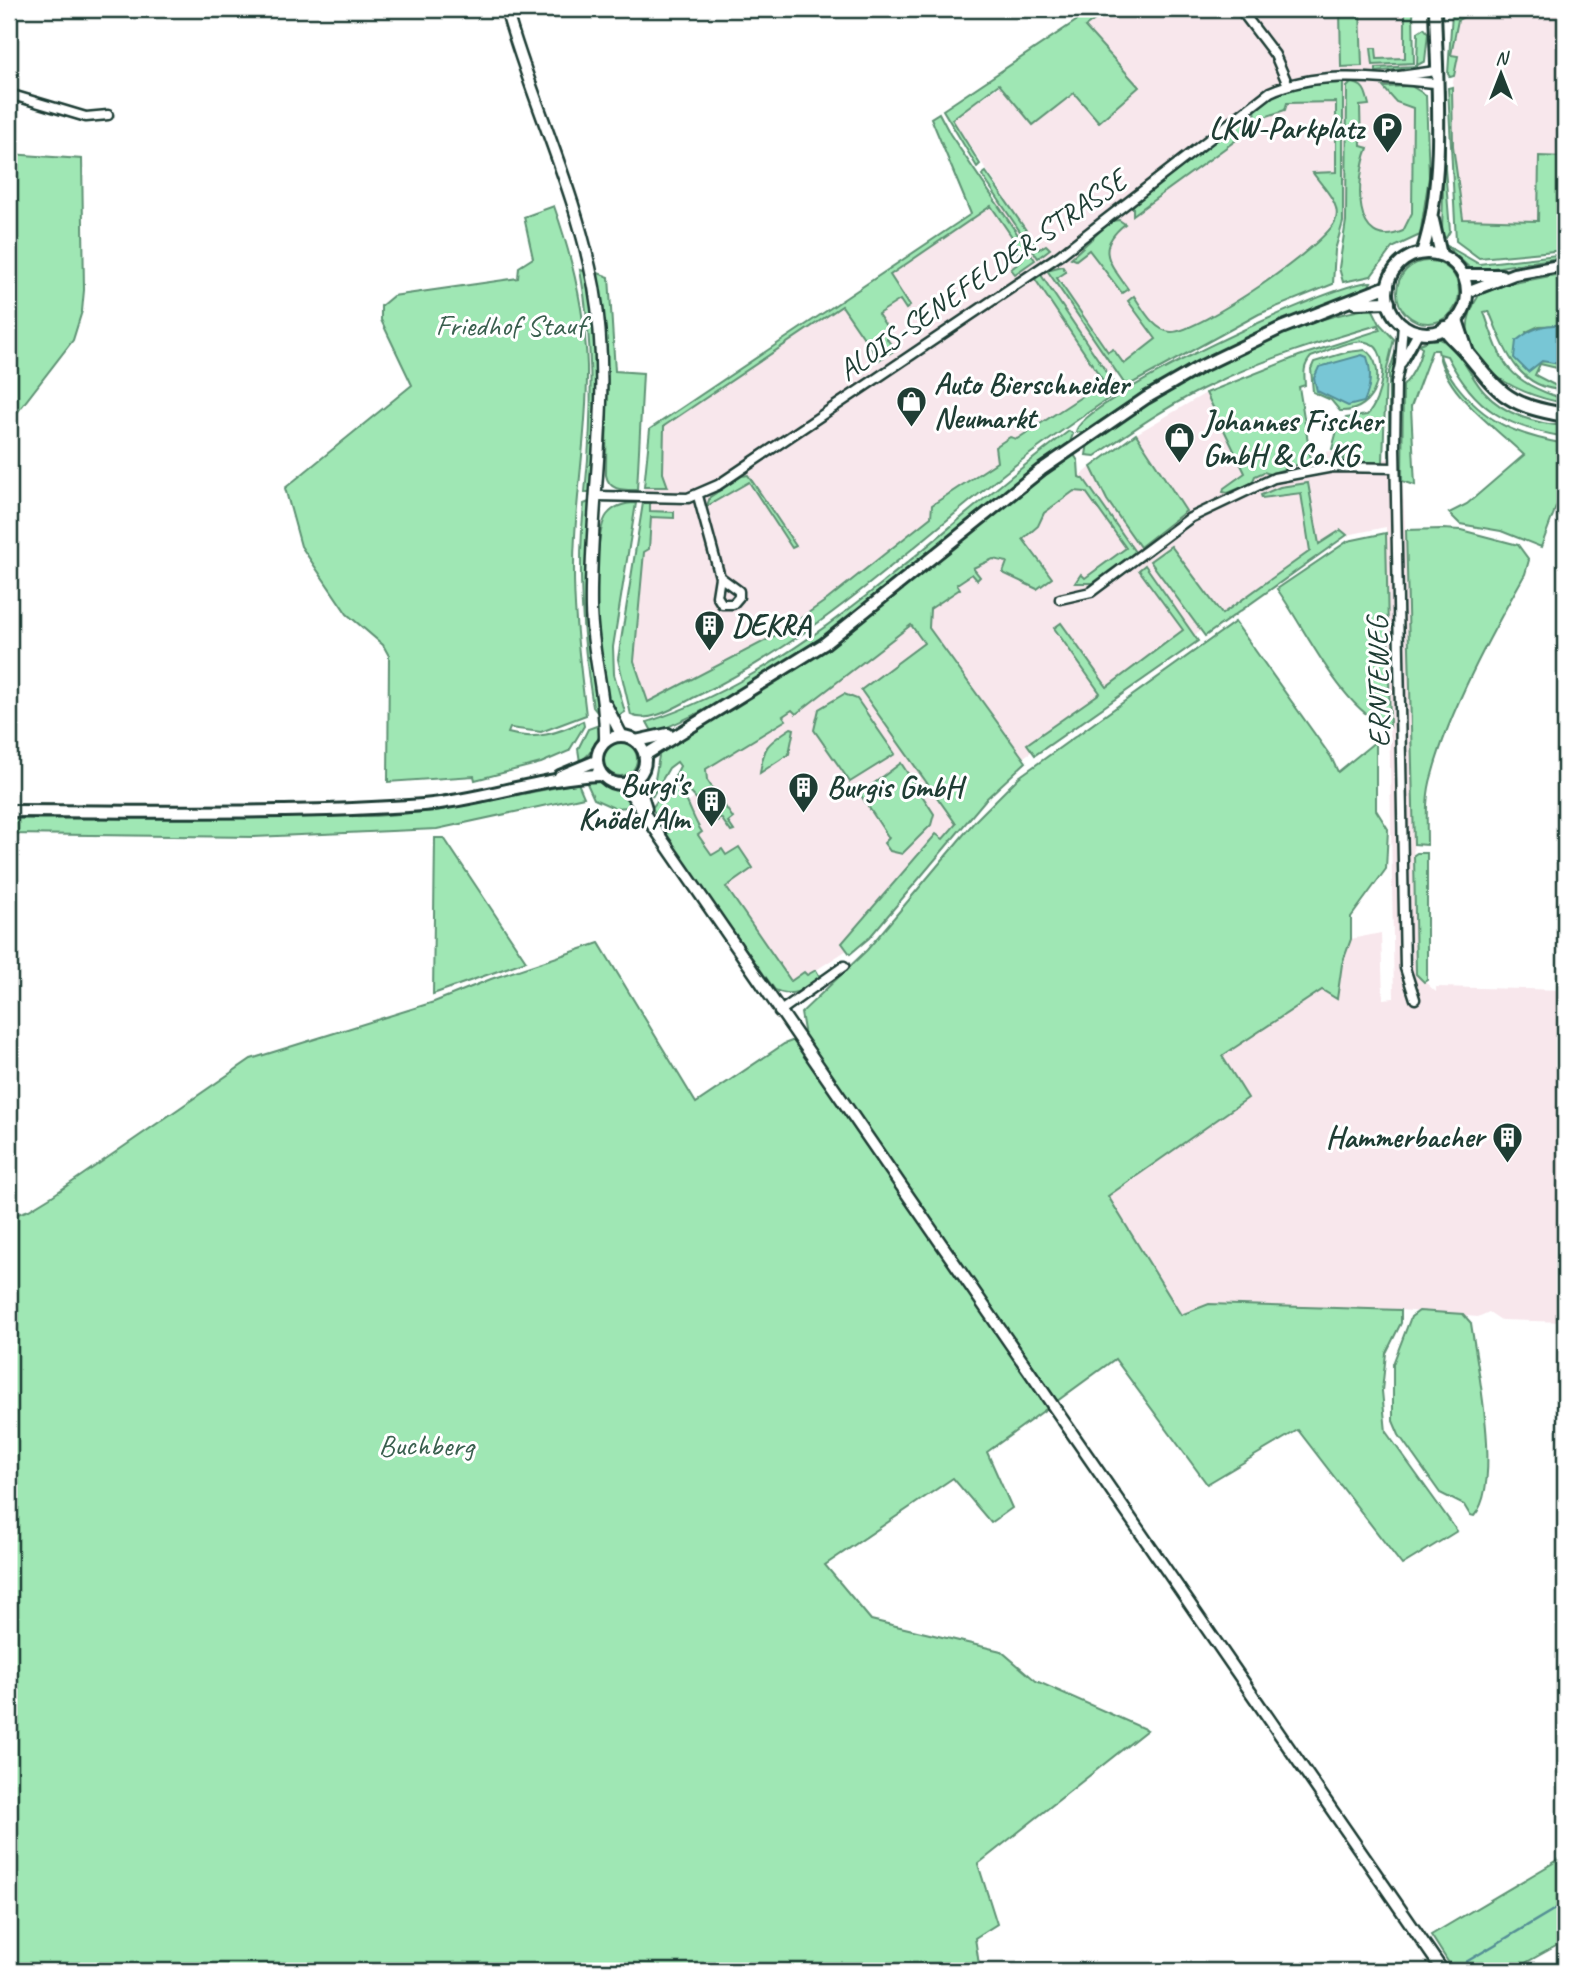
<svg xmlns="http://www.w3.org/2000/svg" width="1574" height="1980" font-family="Caveat,sans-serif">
<rect width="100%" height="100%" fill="#fff"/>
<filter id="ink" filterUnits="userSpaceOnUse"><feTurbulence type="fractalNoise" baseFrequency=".0143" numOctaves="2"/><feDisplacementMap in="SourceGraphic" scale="14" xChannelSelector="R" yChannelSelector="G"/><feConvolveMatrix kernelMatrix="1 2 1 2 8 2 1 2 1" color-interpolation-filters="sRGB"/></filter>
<g filter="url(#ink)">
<!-- built -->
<g fill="#f8e7ec">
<polygon points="1110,9 1405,9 1405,58 1413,108 1410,223 1403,231 1382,237 1373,233 1362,218 1340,223 1308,279 1111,378 1017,439 1010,437 997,462 932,505 932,517 828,599 778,634 648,702 634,661 644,552 649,549 651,517 673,518 674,512 649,511 650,504 643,503 644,487 667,487 663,473 664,426 1005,197 952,119"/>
<polygon points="1467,9 1565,9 1565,157 1539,157 1538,221 1462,219 1453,146 1452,87 1458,57 1451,55 1458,19 1467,15"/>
<polygon points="1206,393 1245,473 1224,488 1228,493 1252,483 1255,476 1264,472 1270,474 1300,464 1303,467 1311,466 1310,453 1344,450 1344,459 1335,463 1379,463 1385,459 1401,459 1408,577 1416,974 1436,992 1436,987 1565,990 1565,1322 1501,1320 1489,1312 1478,1317 1401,1310 1209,1304 1181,1316 1108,1196 1248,1098 1221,1056 1323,989 1337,999 1342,964 1351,939 1381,933 1383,999 1394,998 1386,527 1347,535 1341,530 1218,618 1150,562 1201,631 993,779 902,887 842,943 847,950 807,976 791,981 725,887 753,868 726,855 712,855 698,834 702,832 688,803 707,788 692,766 918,613 1091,467 1107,500 1140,547 1186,511 1136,434"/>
</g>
<!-- green -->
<g fill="#9fe7b4" stroke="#5f9274" stroke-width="2">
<polygon points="1094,9 1110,9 1085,27 1139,87 1099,122 1074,93 1033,125 999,84 952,119 980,164 977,167 943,110"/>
<polygon points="1340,9 1360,9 1362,66 1341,67"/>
<polygon points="1405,9 1413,9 1414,63 1373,65 1371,48 1376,48 1377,59 1405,58"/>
<polygon points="1461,12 1467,15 1458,20 1451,55 1458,56 1454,76 1450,77 1448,74 1452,13"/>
<polygon points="1424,28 1428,33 1425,61 1412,68 1376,72 1376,68 1417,66 1418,32"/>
<path d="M1343,83V222L1335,250L1333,284L1259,314L1131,384L1124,383L1047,270L1062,266L1066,272L1057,278L1108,352L1113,349L1124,364L1156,339L1128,301L1134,296C1143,309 1154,331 1171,332C1198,333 1329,244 1336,219C1341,203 1321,185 1313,173L1336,172V102L1287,103L1285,110L1256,120L1255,108C1277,86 1314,84 1343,83Z"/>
<path d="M1351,83C1365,84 1366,93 1369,105L1360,106L1361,146L1368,148C1356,177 1351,253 1403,231L1412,213L1413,108L1396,102L1383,87L1411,86L1426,95L1429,177L1420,235L1392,248L1371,276L1343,282L1339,268L1346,221L1347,87Z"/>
<polygon points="1452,87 1453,146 1463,219 1538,221 1539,156 1565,157 1565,250 1479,258 1456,241 1448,88"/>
<polygon points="1445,90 1445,168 1450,231 1446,238 1442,236"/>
<polygon points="939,113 950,134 1035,260 1015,274 1011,269 1022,261 1017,253 1021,250 991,206 890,275 910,306 906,309 900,300 878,314 892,335 887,339 895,350 879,360 842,306 664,426 663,473 668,487 644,487 650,429 971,214 931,118"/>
<polygon points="1239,122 1245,124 1246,129 1239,138 1133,215 1133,206 1138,199"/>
<polygon points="9,154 82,159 84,290 82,311 73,340 9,423"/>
<polygon points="986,172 1039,249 1046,245 1050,249 1038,258 982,175"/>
<path d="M554,206C572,257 585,311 587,366C588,423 578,479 575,536C571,596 579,656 586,715L541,732L510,728L508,733C534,741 559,733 583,721L584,726L569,751L541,763L475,780L474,776L388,782L389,656L383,645L347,614L301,546L285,488L412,385L381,320V306L393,296L518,278L519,267L533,258L524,217Z"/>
<path d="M1111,221L1119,220L1125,224C1094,249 1110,263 1128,289L1122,293L1089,250L1076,260L1071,258Z"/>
<polygon points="1444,244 1479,264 1565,254 1565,257 1473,271"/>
<circle cx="1428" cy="292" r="31"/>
<path d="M580,270L587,272C599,346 596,417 592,492H585C593,418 594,344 580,270Z"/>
<path d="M598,273L609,277L615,371L643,373L637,490C623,490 609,491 606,475L607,371Z"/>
<path d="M1565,273V325L1539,326L1526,332L1538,362L1547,361L1565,365V370L1540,364L1535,375L1564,390C1516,389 1504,347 1489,311L1484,312C1503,367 1506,379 1563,399L1565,403C1513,395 1439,356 1479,295L1504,285Z"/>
<path d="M1041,275L1118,389L1117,393C1078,419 1041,445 1005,473C900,556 817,638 695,697C677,706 651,724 631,715L618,659L643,503H650V511L674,512V518L651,517L649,549L644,552L634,661L648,702L778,634L828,599L931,517L932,505L997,462L995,447L1010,437L1017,439L1104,382L1035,279Z"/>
<path d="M1371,282L1367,290C1261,330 1175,369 1082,433L1076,432C1077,403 1332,282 1371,282Z"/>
<path d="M1372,308L1380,324L1394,339L1386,373L1383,462L1335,463L1332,459H1344V450L1332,449L1339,423L1346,418L1367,415C1381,403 1392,350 1369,343C1353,337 1326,352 1311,357C1303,366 1304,373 1305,385L1299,387L1312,466L1303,467L1299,464L1270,474L1264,472L1255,476L1252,483L1228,493L1223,492L1224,488L1245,473L1206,393L1299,356L1380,330L1378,325C1323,341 1267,358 1215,383C1173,402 1133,430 1095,456L1086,455L1088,443C1114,429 1135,411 1159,396C1223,356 1298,320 1372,308Z"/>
<path d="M1434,338C1457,340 1470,378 1485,393C1505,415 1537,424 1565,426V437C1506,427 1475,410 1447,356L1440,354C1441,364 1449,374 1455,383C1485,423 1517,435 1565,444V483L1541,547L1501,531L1460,524L1449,513L1467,504L1524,455C1494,426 1444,394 1438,350H1432L1411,407L1415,485L1402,481L1403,386C1413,375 1419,363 1422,348L1419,344Z"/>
<polygon points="1399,341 1391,382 1389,457 1389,372"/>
<path d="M1365,350C1388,365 1378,413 1340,411L1331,400L1313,392L1311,369L1314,362L1348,352Z"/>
<path d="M1069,431L1073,434L1070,442C936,544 812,669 653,733L647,722C805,672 938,528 1069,431Z"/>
<polygon points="1136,434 1186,511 1140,547 1107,500 1091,467"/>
<polygon points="1073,453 1078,461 1079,477 1084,479 1135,552 1093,583 1075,583 1081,574 1085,578 1126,548 1086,492 1074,491 1044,513 1038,526 1023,539 1052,578 1037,589 1003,573 1007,562 993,559 973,568 980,577 977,580 972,574 957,584 960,589 930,609 929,628 1026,762 986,799 869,938 850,954 842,943 936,834 943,839 956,824 861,690 924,643 911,625 796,714 792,710 783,716 786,720 706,769 707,780 733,818 728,822 734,831 731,832 721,818 717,821 675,776 680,766 677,762 669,768 652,797 659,756 658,748 735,708 783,678"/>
<polygon points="748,475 796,546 792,548 749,482 707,506 710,497 742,476"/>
<polygon points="1308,483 1319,544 1341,530 1347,535 1205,636 1150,561 1171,546 1222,614 1310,551 1301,493 1262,498 1261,495 1280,487"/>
<path d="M589,502L588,623L597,712L593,707C582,639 577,573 584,504Z"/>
<path d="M636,503L613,647L614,674L625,712L617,717C595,697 589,539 607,515C615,505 625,503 636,503Z"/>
<path d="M1442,529L1461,530L1518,545L1529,560L1525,574C1492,632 1449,711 1432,775C1425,797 1427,821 1427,845L1414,844L1406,530Z"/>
<path d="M1386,533L1390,727C1343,714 1305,627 1277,589L1348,541Z"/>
<polygon points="1145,565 1198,641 1035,755 1027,744 1100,693 1054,628 1061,623 1107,687 1183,630 1139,570"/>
<polygon points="1235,622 1331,757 1338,772 1376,741 1376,810 1388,829 1386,869 1351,917 1351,939 1342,964 1337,999 1322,990 1222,1056 1248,1098 1108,1196 1181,1315 1209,1304 1401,1310 1401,1323 1386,1353 1382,1391 1386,1432 1457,1531 1402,1565 1298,1430 1207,1484 1115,1359 987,1452 1012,1508 991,1523 953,1478 825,1565 871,1620 1001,1651 1036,1681 1147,1730 978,1864 997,1924 975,1938 980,1971 9,1971 9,1217 29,1210 52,1196 251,1059 434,1002 491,979 599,943 696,1103 784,1044 805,1036 801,1013 867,950 975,821 1019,777"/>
<polygon points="844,694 857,699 895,754 850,782 814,730 819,709"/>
<path d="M602,724C600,739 592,753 580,762L578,749L588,729Z"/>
<path d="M791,728L794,729L789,754L760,773C764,745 767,744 791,728Z"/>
<circle cx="620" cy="759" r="17"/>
<polygon points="901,763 934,814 931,825 902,854 890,851 884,843 889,838 860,794"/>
<path d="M585,779C601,780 618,788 630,799V807L614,808L594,799Z"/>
<polygon points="578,783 584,797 437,829 254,837 9,834 9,819 375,816 436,811"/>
<path d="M675,785C689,797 691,817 702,832L698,835L712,855L722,849L726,855L739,847L753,868L726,887L791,981L804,972L807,975L816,970L820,977C809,990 790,998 775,990L683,862L652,808L668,786Z"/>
<polygon points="435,838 444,838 526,961 433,994"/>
<polygon points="1417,853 1427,853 1427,980 1424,982 1416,974 1414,855"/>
<path d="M1419,1311L1463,1314L1471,1323C1477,1366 1503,1484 1474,1516L1470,1515L1464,1505L1440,1493L1399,1435L1393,1421V1364L1411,1317Z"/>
<polygon points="1565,1856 1565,1941 1511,1971 1454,1971 1431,1935"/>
</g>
<!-- water -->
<g fill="#78c6d5" stroke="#548f95" stroke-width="2">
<path d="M1565,325V365L1542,361L1528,372L1514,358L1516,341C1531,328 1545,324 1565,325Z"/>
<path d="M1362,355L1367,357C1372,373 1371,387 1364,402L1348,406L1317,391L1314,378L1319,367Z"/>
</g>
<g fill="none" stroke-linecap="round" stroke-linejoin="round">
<!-- stream -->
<polyline stroke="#548f95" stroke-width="2.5" points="1466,1962 1565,1903"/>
<defs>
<g id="minor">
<polyline points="1240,9 1275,55 1288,85"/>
<polyline points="1392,77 1436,71"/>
<polyline points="9,94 86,117 108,115"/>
<polyline points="1403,324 1400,364 1396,383 1395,447 1405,968 1415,999"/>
<polyline points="1402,362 1419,331"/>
<path d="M597,496L688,498L718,485L1060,255L1270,92C1321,69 1382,79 1436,83"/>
<polyline points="698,496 720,577 717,596 722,604 733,604 739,597 739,591 720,577"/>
<polyline points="1060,599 1091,592 1190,518 1274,478 1333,467 1395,468"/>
<polyline points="779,1012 844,966"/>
</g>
<g id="tertiary">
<path d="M506,9C532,102 576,190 594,287C613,394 589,501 591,609C592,654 606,696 605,741"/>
<polyline points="606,705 622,736"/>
<polyline points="637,779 646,808"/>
<polyline points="624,784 1443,1971"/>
</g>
<g id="secondary">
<polyline points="1433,220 1441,255"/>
<path d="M1422,253C1446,184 1437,83 1435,9"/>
<circle cx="1427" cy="293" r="40"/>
<polyline points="1463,275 1501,275"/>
<polyline points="1467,292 1514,274 1565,265"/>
<polyline points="1355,303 1389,302"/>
<circle cx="621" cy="760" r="24"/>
<polyline points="636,741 668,734"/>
<polyline points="645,755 824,644 1041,470 1146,398 1200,367 1281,328 1388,286"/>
<polyline points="560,776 596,761"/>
<path d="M9,811C147,811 286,815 423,805C483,800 541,777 601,775"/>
</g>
<g id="primary">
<polyline points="1456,320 1467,353"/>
<path d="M1445,328C1451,338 1460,344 1467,353C1502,396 1508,405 1565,415"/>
</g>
</defs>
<!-- minor casing -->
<use href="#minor" stroke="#1f3d34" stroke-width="13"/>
<!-- tertiary casing -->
<use href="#tertiary" stroke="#1f3d34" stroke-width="15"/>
<!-- secondary casing -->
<use href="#secondary" stroke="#1f3d34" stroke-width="16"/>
<!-- primary casing -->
<use href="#primary" stroke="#1f3d34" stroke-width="18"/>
<!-- minor -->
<use href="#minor" stroke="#fff" stroke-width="8"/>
<!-- tertiary -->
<use href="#tertiary" stroke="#fff" stroke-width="10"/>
<!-- secondary -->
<use href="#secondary" stroke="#fff" stroke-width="10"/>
<!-- primary -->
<use href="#primary" stroke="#fff" stroke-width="12"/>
</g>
</g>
<!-- icons -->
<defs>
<symbol id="parking-pin" viewBox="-11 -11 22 30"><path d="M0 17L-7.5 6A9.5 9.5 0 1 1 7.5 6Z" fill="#1f3d34" stroke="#fff"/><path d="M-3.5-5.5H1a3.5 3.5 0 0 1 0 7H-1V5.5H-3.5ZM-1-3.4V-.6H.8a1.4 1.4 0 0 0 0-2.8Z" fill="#fff"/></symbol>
<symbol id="shop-pin" viewBox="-11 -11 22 30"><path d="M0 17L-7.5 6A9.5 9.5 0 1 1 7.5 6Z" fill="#1f3d34" stroke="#fff"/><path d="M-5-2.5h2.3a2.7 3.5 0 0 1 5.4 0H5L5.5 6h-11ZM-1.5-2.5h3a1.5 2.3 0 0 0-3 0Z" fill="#fff"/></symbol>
<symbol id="building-pin" viewBox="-11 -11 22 30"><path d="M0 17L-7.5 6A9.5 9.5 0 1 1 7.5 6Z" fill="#1f3d34" stroke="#fff"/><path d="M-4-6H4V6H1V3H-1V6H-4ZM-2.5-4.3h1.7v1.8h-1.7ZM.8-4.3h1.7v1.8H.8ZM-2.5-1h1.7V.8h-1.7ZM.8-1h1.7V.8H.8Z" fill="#fff"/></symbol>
</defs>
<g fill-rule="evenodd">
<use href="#parking-pin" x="1370" y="110" width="35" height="47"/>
<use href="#shop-pin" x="894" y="384" width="35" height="47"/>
<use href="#shop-pin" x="1162" y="420" width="35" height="47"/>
<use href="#building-pin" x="692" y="608" width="35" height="47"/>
<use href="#building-pin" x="786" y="770" width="35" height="47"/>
<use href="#building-pin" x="694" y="784" width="35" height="47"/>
<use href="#building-pin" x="1490" y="1120" width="35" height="47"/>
</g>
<g text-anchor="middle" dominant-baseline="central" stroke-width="6" stroke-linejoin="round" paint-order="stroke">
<!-- poi labels -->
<g font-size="30" font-weight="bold" fill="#1f3d34" stroke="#fff" text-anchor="start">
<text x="1364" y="128" text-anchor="end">LKW-Parkplatz</text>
<text x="934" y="384">Auto Bierschneider<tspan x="934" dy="34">Neumarkt</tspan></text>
<text x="1203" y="421">Johannes Fischer<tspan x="1203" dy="34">GmbH &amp; Co.KG</tspan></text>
<text x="732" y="625">DEKRA</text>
<text x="689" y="785" text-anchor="end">Burgi's<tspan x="689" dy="34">Knödel Alm</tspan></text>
<text x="827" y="787">Burgis GmbH</text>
<text x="1484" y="1137" text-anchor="end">Hammerbacher</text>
</g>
<!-- street labels -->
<g font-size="30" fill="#1f3d34" stroke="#fff">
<text transform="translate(982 275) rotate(-35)">ALOIS-SENEFELDER-STRASSE</text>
<text transform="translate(1378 682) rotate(-91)">ERNTEWEG</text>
</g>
<!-- park labels -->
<g font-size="30" fill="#395f4e" stroke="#fff">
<text x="510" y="325">Friedhof Stauf</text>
<text x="426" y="1445">Buchberg</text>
</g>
</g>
<!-- margin -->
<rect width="1574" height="1980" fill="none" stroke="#fff" stroke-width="35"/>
<rect x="18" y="18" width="1539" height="1945" fill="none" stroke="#1f3d34" stroke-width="2.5" filter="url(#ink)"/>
<!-- north arrow -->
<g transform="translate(1501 74)" stroke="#ffffff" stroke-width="5" paint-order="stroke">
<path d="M0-5L12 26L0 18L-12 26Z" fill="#1f3d34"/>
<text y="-10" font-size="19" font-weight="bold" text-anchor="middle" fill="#1f3d34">N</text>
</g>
</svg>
